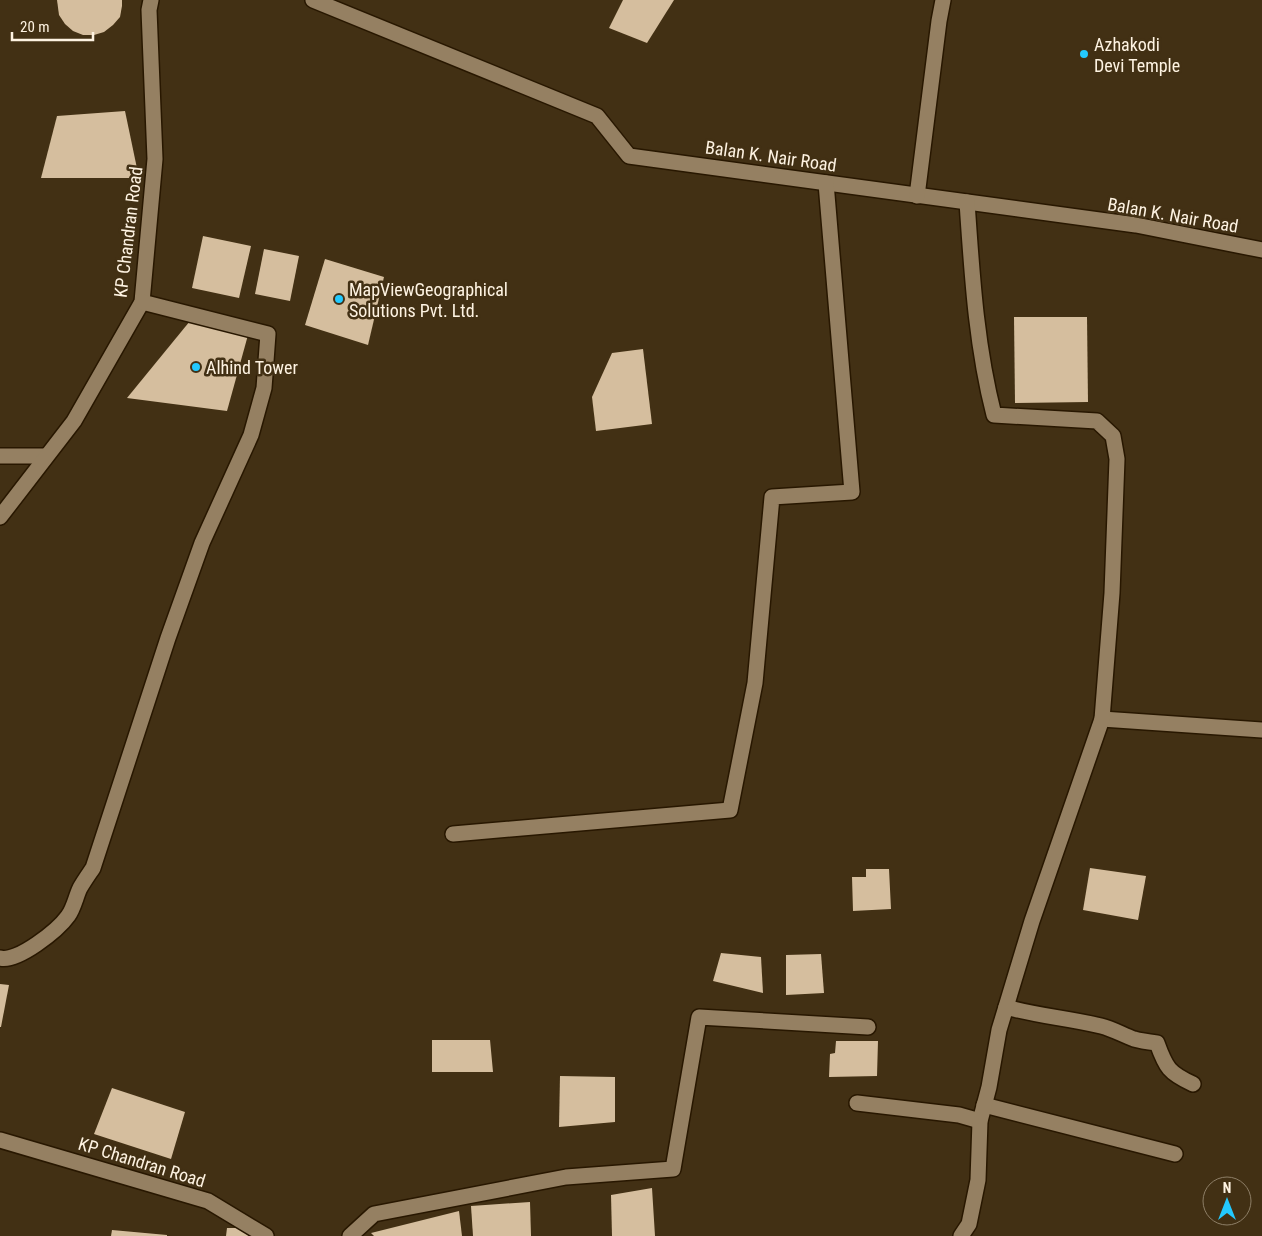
<svg xmlns="http://www.w3.org/2000/svg" width="1262" height="1236" font-family="'Roboto Condensed',sans-serif">
<rect width="100%" height="100%" fill="#423014"/>
<!-- building -->
<g fill="#d5be9e">
<polygon points="57,0 122,0 122,6 120,17 113,25 104,32 94,35 83,35 73,31 65,24 59,15"/>
<polygon points="623,0 674,0 647,43 609,28"/>
<polygon points="125,111 139,178 41,178 57,116"/>
<polygon points="203,236 251,246 239,298 192,288"/>
<polygon points="264,249 299,256 290,301 255,294"/>
<polygon points="325,259 384,277 368,345 305,325"/>
<polygon points="1014,317 1087,317 1088,402 1015,403"/>
<polygon points="190,321 248,335 227,411 127,398"/>
<polygon points="643,349 652,424 596,431 592,397 612,353"/>
<polygon points="1090,868 1146,876 1138,920 1083,910"/>
<polygon points="866,869 889,869 891,909 853,911 852,877 866,877"/>
<polygon points="721,953 761,957 763,993 713,981"/>
<polygon points="821,954 824,993 786,995 786,955"/>
<polygon points="0,984 9,985 1,1027 0,1027"/>
<polygon points="432,1040 490,1040 493,1072 432,1072"/>
<polygon points="836,1041 878,1041 877,1076 829,1077 830,1054 835,1053"/>
<polygon points="560,1076 615,1077 615,1122 559,1127"/>
<polygon points="112,1088 185,1112 171,1159 94,1134"/>
<polygon points="652,1188 655,1236 612,1236 611,1195"/>
<polygon points="530,1202 531,1236 473,1236 471,1206"/>
<polygon points="459,1211 462,1236 374,1236 371,1233"/>
<polygon points="227,1228 238,1228 249,1236 226,1236"/>
<polygon points="112,1230 167,1235 167,1236 111,1236"/>
</g>
<g fill="none" stroke-linecap="round" stroke-linejoin="round">
<defs>
<g id="minor">
<polyline points="313,0 597,116 629,156 1136,225 1262,250"/>
<polyline points="917,196 939,21 943,0"/>
<polyline points="0,456 46,456"/>
<polyline points="0,517 74,421 142,302 155,159 149,10 151,0"/>
<polyline points="1102,719 1262,730"/>
<polyline points="453,834 730,810 755,683 772,497 852,492 826,183"/>
<path d="M0,958C17,963 58,930 68,916C74,908 76,896 80,888C84,881 89,874 93,868L168,638L202,543L251,435L264,388L268,334L142,302"/>
<path d="M1006,1007C1037,1016 1069,1018 1101,1026C1113,1029 1123,1035 1134,1039C1141,1041 1149,1042 1157,1043C1166,1068 1169,1073 1193,1084"/>
<polyline points="857,1103 959,1115 980,1121"/>
<polyline points="984,1105 1175,1154"/>
<polyline points="0,1140 208,1201 266,1236"/>
<polyline points="350,1236 374,1214 566,1177 673,1169 699,1017 868,1027"/>
<path d="M961,1236L969,1224L978,1180L980,1121L989,1087L999,1030L1032,921L1102,719L1112,593L1117,459L1113,436L1097,421L994,415C976,345 972,274 967,202"/>
</g>
</defs>
<!-- minor casing -->
<use href="#minor" stroke="#281700" stroke-width="18"/>
<!-- minor -->
<use href="#minor" stroke="#958062" stroke-width="15"/>
</g>
<!-- markers -->
<g fill="#23c9fe" stroke="#423014" stroke-width="2">
<circle cx="1084" cy="54" r="5"/>
<circle cx="339" cy="299" r="5"/>
<circle cx="196" cy="367" r="5"/>
</g>
<g text-anchor="middle" dominant-baseline="central" stroke-width="5" stroke-linejoin="round" paint-order="stroke">
<!-- poi labels -->
<g font-size="18" fill="#fef3e2" stroke="#423014" text-anchor="start">
<text x="1094" y="44">Azhakodi<tspan x="1094" dy="21">Devi Temple</tspan></text>
<text x="349" y="289">MapViewGeographical<tspan x="349" dy="21">Solutions Pvt. Ltd.</tspan></text>
<text x="206" y="367">Alhind Tower</text>
</g>
<!-- street labels -->
<g font-size="18" fill="#fef3e2" stroke="#423014">
<text transform="translate(771 156) rotate(8)">Balan K. Nair Road</text>
<text transform="translate(1173 215) rotate(10)">Balan K. Nair Road</text>
<text transform="translate(128 232) rotate(-83)">KP Chandran Road</text>
<text transform="translate(142 1162) rotate(17)">KP Chandran Road</text>
</g>
</g>
<!-- north arrow -->
<g transform="translate(1227 1201)"><circle r="24" fill="#423014" stroke="#8d7e66"/>
<path d="M0-4L9 19L0 12L-9 19Z" fill="#23c9fe"/>
<text y="-8" font-size="14" font-weight="bold" text-anchor="middle" fill="#fef3e2">N</text>
</g>
<!-- scale -->
<path d="M12 32v8h81v-8" fill="none" stroke="#fef3e2" stroke-width="2.5"/>
<text x="20" y="32" font-size="15" fill="#fef3e2" stroke="#423014" stroke-width="4" paint-order="stroke">20 m</text>
</svg>
